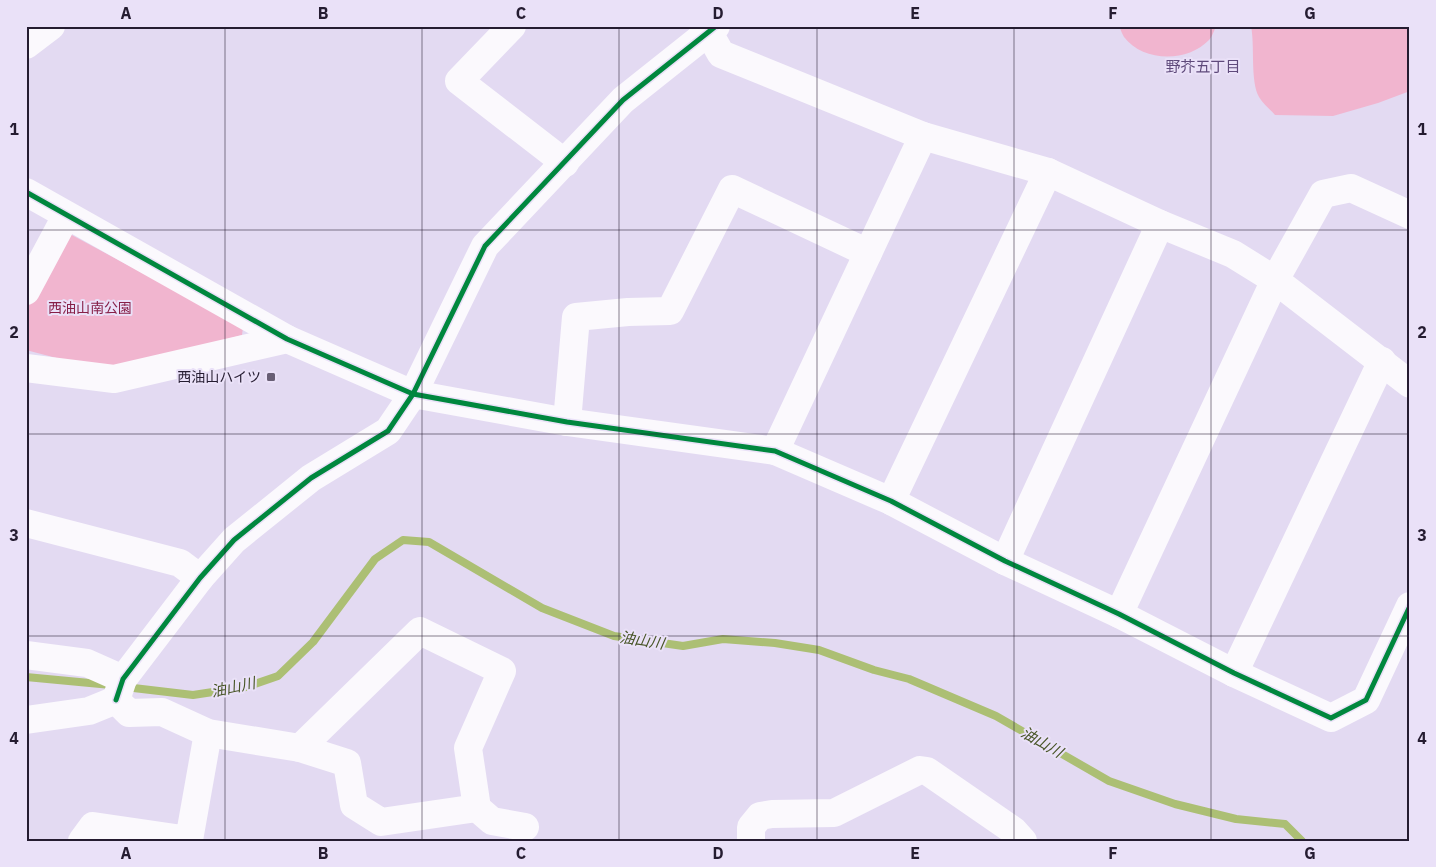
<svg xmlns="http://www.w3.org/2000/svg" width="1436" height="867" font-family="'IBM Plex Sans','Noto Sans JP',sans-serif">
<rect width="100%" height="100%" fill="#e3daf2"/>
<!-- green -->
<g fill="#f1b5cf">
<path d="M1119,26H1216C1214,31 1212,37 1209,40C1187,63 1143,62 1124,37C1122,34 1121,30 1119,26Z"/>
<path d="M1251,26H1410V91L1378,103L1333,116L1275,115C1270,109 1263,104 1259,97C1250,81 1255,46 1251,26Z"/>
<polygon points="68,233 243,327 242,335 110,372 26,350 26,308"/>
</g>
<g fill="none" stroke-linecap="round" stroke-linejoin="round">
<!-- stream -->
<g stroke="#acbf74" stroke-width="8">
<polyline points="26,677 111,685"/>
<polyline points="125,687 193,695 246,687 278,676 313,642 375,559 403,540 429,542 542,608 614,636 683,646 723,639 775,643 819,650 874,670 909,679 996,716 1109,781 1175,804 1236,819 1285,824 1302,841"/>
</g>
<!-- minor -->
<g stroke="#fbf9fd" stroke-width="28">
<polyline points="512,26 459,81 565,163"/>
<polyline points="709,33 721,54 923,136 1048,172 1160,224 1233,254 1275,280 1410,384"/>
<polyline points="26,45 51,26"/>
<polyline points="26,192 287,339 413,394 567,422 775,451 891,501 1005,561 1119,614 1234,673 1331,718 1366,700 1410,606"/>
<polyline points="26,291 66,216"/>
<polyline points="26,368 114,379 287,339"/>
<polyline points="567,422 576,317 628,312 670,311 732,189 868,253"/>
<polyline points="775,451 923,136"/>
<polyline points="891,501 1048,172"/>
<polyline points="26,523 180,563 200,578"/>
<polyline points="1005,561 1160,224"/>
<polyline points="1119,614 1275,280 1323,194 1351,188 1410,215"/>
<polyline points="26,655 87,663 123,679"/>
<polyline points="1234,673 1382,361"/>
<polyline points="116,700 123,679 200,578 234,540 311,478 388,431 413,394 485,246 623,100 716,26"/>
<polyline points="116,700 129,713 162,712 208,733 300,748 347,763 354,805 381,822 477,808"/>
<polyline points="26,720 89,711 116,700"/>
<polyline points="300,748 420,631 502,671 468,748 477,808 492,821 525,827"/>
<polyline points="82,841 93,826 189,840 208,733"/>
<polyline points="751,841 751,827 760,816 772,814 834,813 920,770 927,771 1014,831 1023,841"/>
</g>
<defs>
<g id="cycleway">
<polyline points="26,192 287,339 413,394 567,422 775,451 891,501 1005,561 1119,614 1234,673 1331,718 1366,700 1410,606"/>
<polyline points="116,700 123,679 200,578 234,540 311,478 388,431 413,394 485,246 623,100 716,26"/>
</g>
</defs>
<!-- cycleway casing -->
<use href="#cycleway" stroke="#eae1f8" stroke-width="8"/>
<!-- cycleway -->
<use href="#cycleway" stroke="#00873e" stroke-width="5"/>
</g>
<!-- grid -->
<path fill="none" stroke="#251c31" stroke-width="1" stroke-opacity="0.55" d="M225,26V841M422,26V841M619,26V841M817,26V841M1014,26V841M1211,26V841M26,230H1410M26,434H1410M26,636H1410"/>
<!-- markers -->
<rect fill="#685e75" stroke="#eae1f8" stroke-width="2" x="266" y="372" width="10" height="10" rx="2.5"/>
<g text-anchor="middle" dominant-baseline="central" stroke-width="4" stroke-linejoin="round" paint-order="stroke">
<!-- park labels -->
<g font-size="14" fill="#871f47" stroke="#eae1f8">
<text x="90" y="308">西油山南公園</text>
</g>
<!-- poi labels -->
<g font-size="14" fill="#251c31" stroke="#eae1f8" text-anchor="end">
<text x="261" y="377">西油山ハイツ</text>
</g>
<!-- neighbourhood labels -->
<g font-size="15" fill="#5f4a7b" stroke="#eae1f8">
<text x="1203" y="66">野芥五丁目</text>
</g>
<!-- water labels -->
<g font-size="15" font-style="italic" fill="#485527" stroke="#eae1f8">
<text transform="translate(642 640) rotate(9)">油山川</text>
<text transform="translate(233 687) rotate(-12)">油山川</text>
<text transform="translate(1042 742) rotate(30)">油山川</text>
</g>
</g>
<!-- border -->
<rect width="1436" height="867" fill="none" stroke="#eae1f8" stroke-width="55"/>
<rect x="28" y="28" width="1380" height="812" fill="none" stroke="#251c31" stroke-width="2"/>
<g font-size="16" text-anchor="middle" font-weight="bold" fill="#251c31">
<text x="126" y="19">A</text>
<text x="323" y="19">B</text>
<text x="521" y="19">C</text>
<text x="718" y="19">D</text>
<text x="915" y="19">E</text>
<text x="1113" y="19">F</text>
<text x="1310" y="19">G</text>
<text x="14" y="135">1</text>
<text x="1422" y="135">1</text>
<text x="14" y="338">2</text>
<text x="1422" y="338">2</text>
<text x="14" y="541">3</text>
<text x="1422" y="541">3</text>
<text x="14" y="744">4</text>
<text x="1422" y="744">4</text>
<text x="126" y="859">A</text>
<text x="323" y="859">B</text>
<text x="521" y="859">C</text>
<text x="718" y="859">D</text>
<text x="915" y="859">E</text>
<text x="1113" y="859">F</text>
<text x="1310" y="859">G</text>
</g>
</svg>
